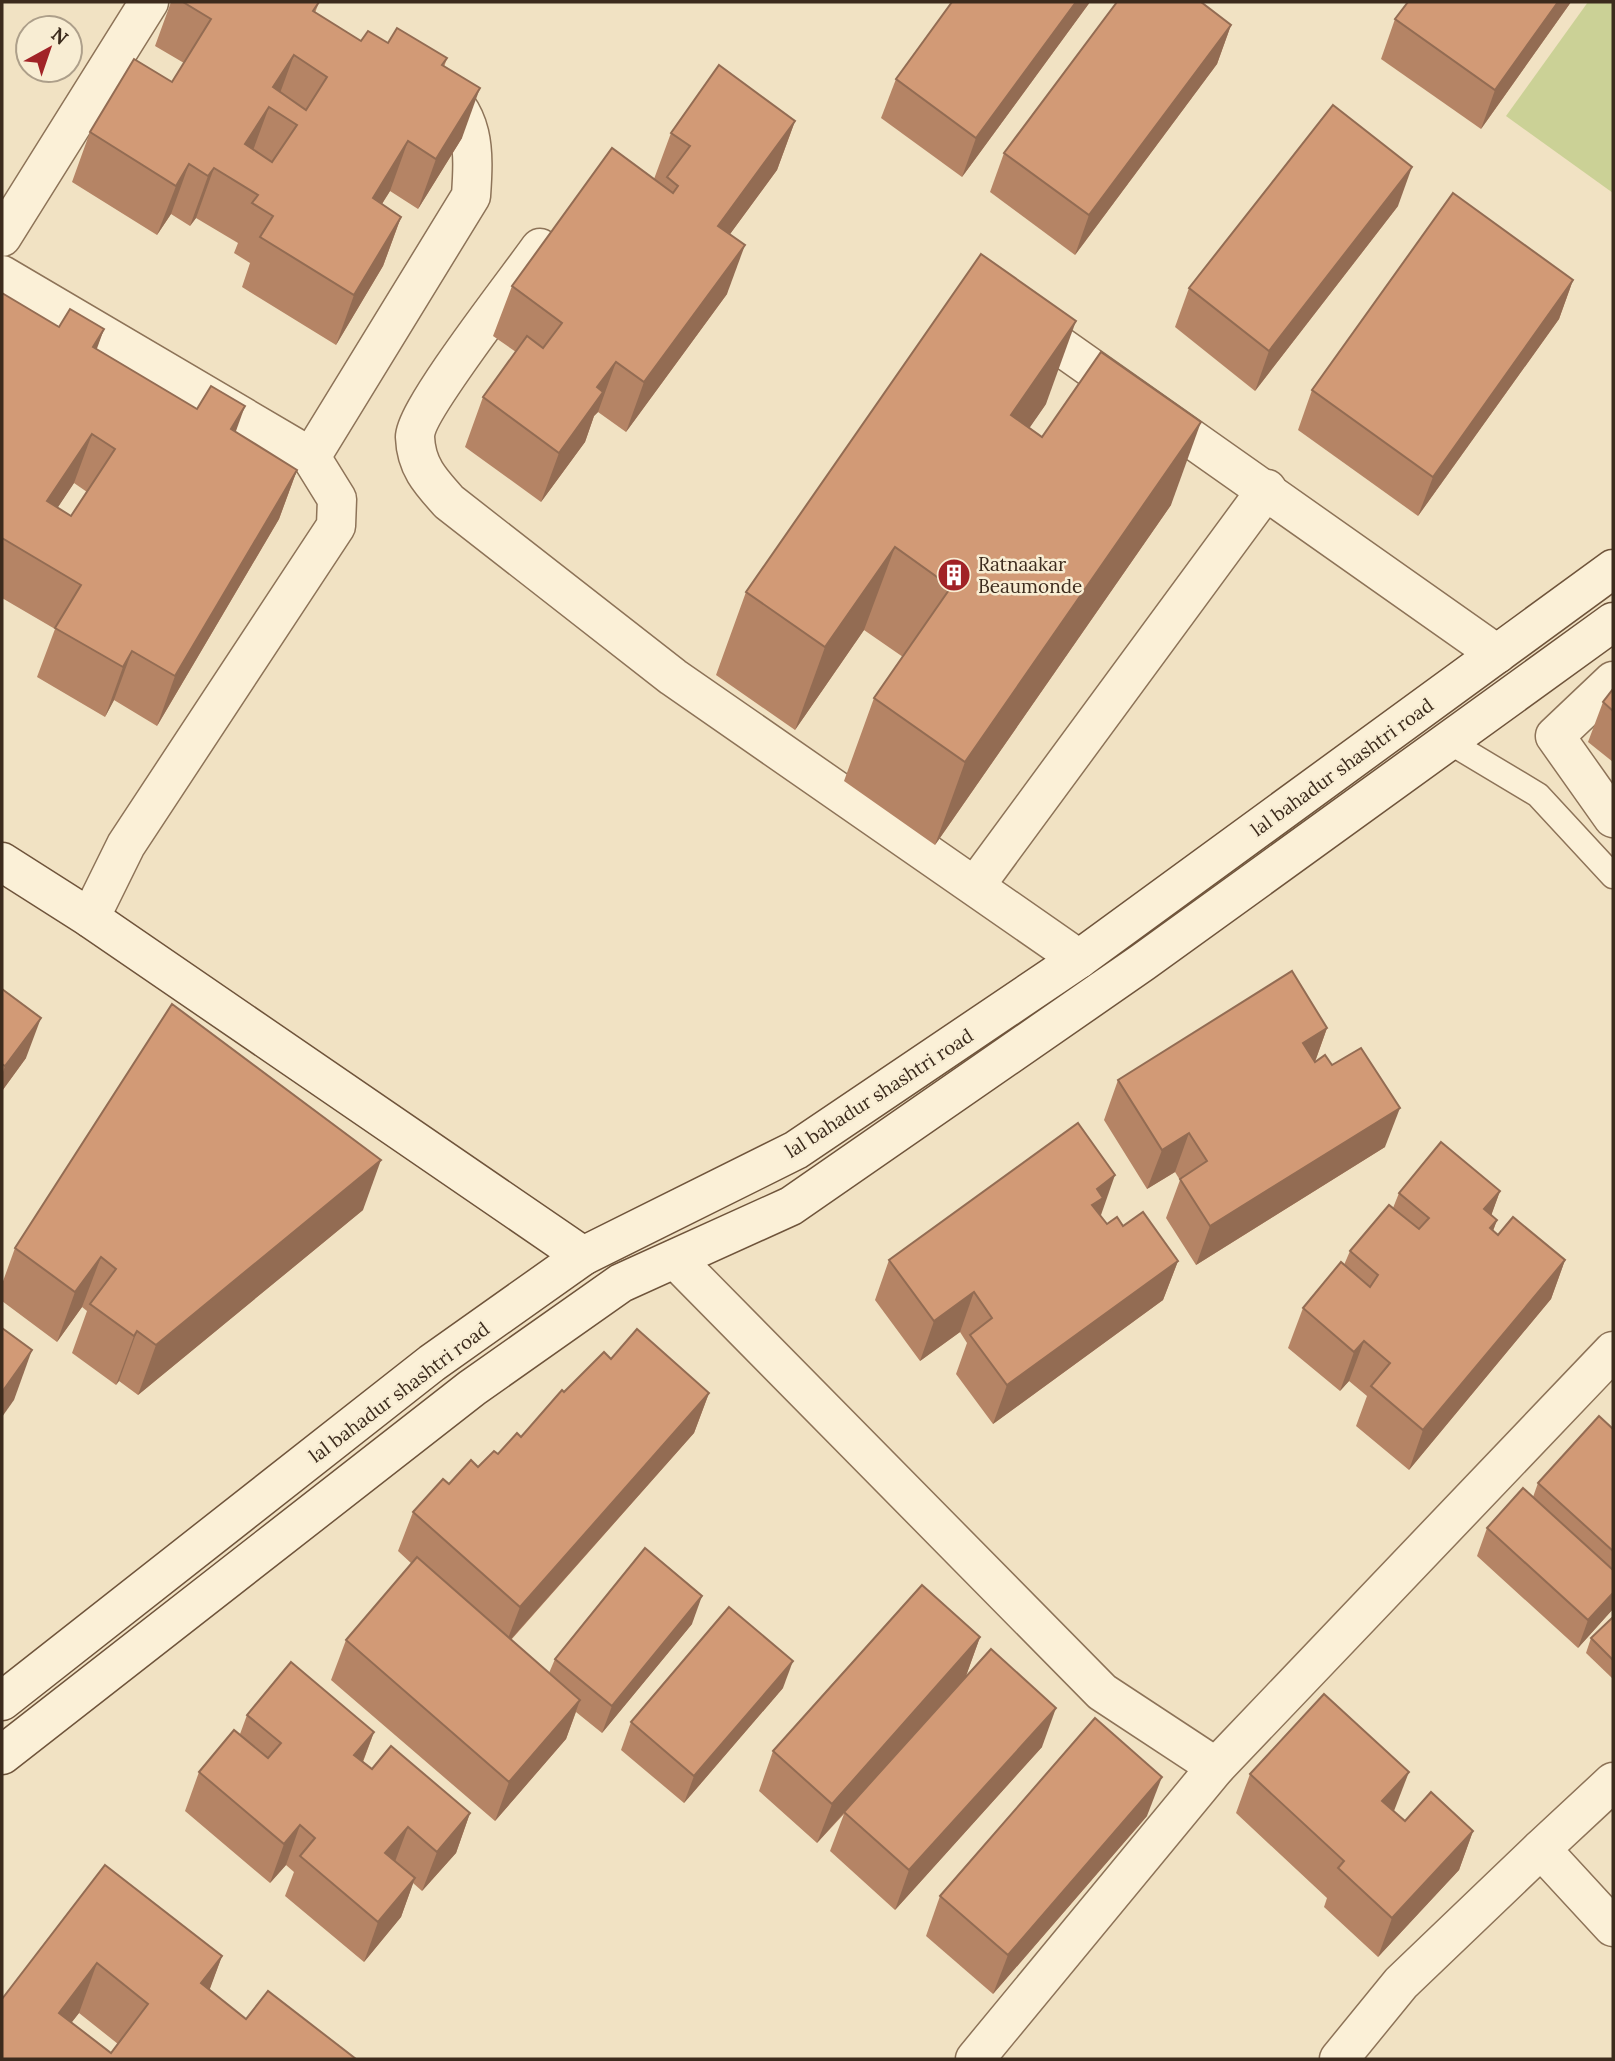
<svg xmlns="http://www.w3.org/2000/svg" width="1615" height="2061" font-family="Lora,serif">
<rect width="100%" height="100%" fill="#f1e2c3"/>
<!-- green -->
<polygon fill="#cbd196" points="1588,2 1613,2 1613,193 1506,116"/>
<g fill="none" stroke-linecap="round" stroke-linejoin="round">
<defs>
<polyline id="lane" points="1448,741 1538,795 1613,876"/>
<g id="street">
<polyline points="2,237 149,2"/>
<path d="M540,248C519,278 415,410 415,437C416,466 430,481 449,502L673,677L1079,959"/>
<polyline points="2,275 311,457 337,499 336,526 126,845 90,918"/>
<polyline points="1057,344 1497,654"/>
<path d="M311,457L471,196C474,152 476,111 433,85"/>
<polyline points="1613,681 1555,736 1613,818"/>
<polyline points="975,886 1267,489"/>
<polyline points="675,1259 1102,1692 1216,1767 1613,1351"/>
<polyline points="1613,1782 1541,1849 1613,1927"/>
<polyline points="975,2059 1216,1767"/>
<polyline points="1339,2059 1401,1983 1541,1849"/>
</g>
<g id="secondary">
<polyline points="2,862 90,918 583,1256"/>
<polyline points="2,1701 432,1363 583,1256 796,1150 1079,959 1613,569"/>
<polyline points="2,1755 472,1388 621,1283 791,1206 1143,962 1613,622"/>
</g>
</defs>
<!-- lane casing -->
<use href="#lane" stroke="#8d7358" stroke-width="27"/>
<!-- street casing -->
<use href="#street" stroke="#8d7358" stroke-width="41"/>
<!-- secondary casing -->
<use href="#secondary" stroke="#6f543b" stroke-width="41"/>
<!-- lane -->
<use href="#lane" stroke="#fbf0d7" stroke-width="24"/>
<!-- street -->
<use href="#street" stroke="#fbf0d7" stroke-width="38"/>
<!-- secondary -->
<use href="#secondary" stroke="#fbf0d7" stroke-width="38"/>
</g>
<!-- wall -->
<g fill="#b58465" fill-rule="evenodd">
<polygon points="171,2 319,2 315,13 361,41 388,43 447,58 444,67 462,138 418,209 390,191 382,204 401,217 383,266 336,345 242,287 250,263 234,253 238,243 196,218 190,226 171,214 157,235 72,182 90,132 172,82 184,63 155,46"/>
<polygon points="1090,2 962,177 881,118 896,79"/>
<polygon points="1571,2 1481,129 1381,59 1395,19"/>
<polygon points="1231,25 1217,64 1075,255 990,192 1004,153"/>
<polygon points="795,121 777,170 730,234 727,294 626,432 598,412 594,416 585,442 541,502 465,447 483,397 516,352 493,336 512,286 654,179 671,133"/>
<polygon points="1398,206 1255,391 1175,327 1189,288"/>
<polygon points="1573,280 1559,319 1418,516 1298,430 1312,390"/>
<path d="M2,293L59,327L104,329L96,349L297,470L279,519L157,726L114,700L105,717L37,677L55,629L2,598ZM74,483L87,492L71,516L57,508Z"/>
<polygon points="1046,404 1029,428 1042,437 1171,505 935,845 844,781 874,698 903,657 864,630 795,730 716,675 746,592"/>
<polygon points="1613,689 1613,762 1588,742 1603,702"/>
<polygon points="2,989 26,1058 2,1091"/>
<polygon points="1327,1028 1315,1062 1385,1147 1196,1265 1166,1218 1180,1180 1175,1172 1147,1189 1104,1120 1118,1080"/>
<polygon points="1500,1191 1491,1215 1497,1220 1493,1231 1498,1235 1565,1260 1551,1299 1409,1470 1356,1426 1367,1396 1349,1381 1340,1391 1288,1348 1303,1308 1344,1265 1350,1251 1393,1208 1399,1193"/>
<polygon points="363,1210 138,1395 119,1381 116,1385 72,1353 87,1311 82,1307 57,1342 2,1301 2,1284 15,1248"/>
<polygon points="1100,1215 1107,1224 1123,1226 1178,1261 1163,1300 993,1424 956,1374 967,1343 960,1332 920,1361 875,1300 889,1260 1101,1215"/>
<polygon points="611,1359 709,1393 694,1433 511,1640 549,1673 555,1659 692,1624 602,1733 576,1712 566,1739 495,1821 331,1680 346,1640 412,1564 398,1551 413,1512 449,1484 498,1454 521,1437 564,1392"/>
<polygon points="1613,1429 1613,1609 1578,1648 1477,1556 1487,1528 1533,1497 1538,1483"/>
<polygon points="1613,1617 1613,1679 1586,1653 1591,1638"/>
<polygon points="980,1637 966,1676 903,1746 1042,1747 895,1910 830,1851 844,1814 817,1843 759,1791 773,1751"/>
<polygon points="783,1688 684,1803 621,1750 631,1722"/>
<polygon points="247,1715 374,1732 363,1762 372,1769 470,1813 456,1853 422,1891 413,1883 401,1917 364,1962 285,1896 294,1872 286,1865 270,1883 185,1811 199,1772 240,1734"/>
<polygon points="1250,1774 1394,1812 1405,1821 1473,1831 1459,1870 1378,1957 1324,1907 1327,1898 1236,1813"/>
<polygon points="1147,1816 993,1994 926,1936 940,1896"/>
<path d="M105,1865L222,1956L209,1990L246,2019L356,2059H2ZM79,2013L118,2044L111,2053L71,2023Z"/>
</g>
<!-- shaded-wall -->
<g fill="#936c53">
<polygon points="1076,2 1090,2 962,177 976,138"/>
<polygon points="1558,2 1571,2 1481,129 1495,90"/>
<polygon points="1231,25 1217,64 1075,255 1089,215"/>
<polygon points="294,55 276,104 269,107 251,156 245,144 273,87"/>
<polygon points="480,88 462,138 418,209 436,159"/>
<polygon points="795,121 777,170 700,275 718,226"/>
<polygon points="408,141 390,191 354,248 373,198"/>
<polygon points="189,164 171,214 157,235 176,186"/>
<polygon points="1412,167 1398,206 1255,391 1269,351"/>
<polygon points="214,168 196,218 190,226 208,176"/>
<polygon points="401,217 383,266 336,345 354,295"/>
<polygon points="745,245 727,294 626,432 644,382"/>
<polygon points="1573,280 1559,319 1418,516 1433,477"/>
<polygon points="1076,321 1046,404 981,498 1011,415"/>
<polygon points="104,329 86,379 93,347"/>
<polygon points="616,362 598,412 594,416 585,442 541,502 559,453 597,387"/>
<polygon points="245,406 227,456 231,429"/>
<polygon points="1201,422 1171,505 935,845 965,762"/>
<polygon points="92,434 74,483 29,551 47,501"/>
<polygon points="297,470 279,519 157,726 175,676"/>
<polygon points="895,547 864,630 795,730 825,647"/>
<polygon points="132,651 114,700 105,717 123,667"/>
<polygon points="41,1018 26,1058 2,1091 2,1075 5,1066"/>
<polygon points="1327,1028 1313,1067 1303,1043"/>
<polygon points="1400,1108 1385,1147 1196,1265 1210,1226"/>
<polygon points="1189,1133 1175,1172 1147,1189 1162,1150"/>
<polygon points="381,1160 363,1210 138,1395 156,1345"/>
<polygon points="1115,1175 1101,1215 1084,1227 1097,1189"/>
<polygon points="1500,1191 1486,1230 1484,1209"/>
<polygon points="1497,1220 1482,1259 1490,1228"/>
<polygon points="101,1257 82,1307 57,1342 75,1292"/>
<polygon points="1565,1260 1551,1299 1409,1470 1423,1430"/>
<polygon points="1178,1261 1163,1300 993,1424 1007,1385"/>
<polygon points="974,1292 960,1332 920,1361 934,1321"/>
<polygon points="137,1331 119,1381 116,1385 134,1336"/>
<polygon points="1364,1341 1349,1381 1340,1391 1354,1352"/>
<polygon points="32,1350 14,1400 2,1417 2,1392"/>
<polygon points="709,1393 694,1433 505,1646 520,1607"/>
<polygon points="1613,1593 1613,1609 1578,1648 1588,1620"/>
<polygon points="702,1596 692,1624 602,1733 612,1706"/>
<polygon points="980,1637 966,1676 817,1843 832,1804"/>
<polygon points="793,1661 783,1688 684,1803 694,1776"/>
<polygon points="580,1700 566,1739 495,1821 509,1782"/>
<polygon points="1056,1708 1042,1747 895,1910 909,1870"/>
<polygon points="374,1732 359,1771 354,1755"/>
<polygon points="1409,1772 1394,1811 1382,1801"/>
<polygon points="1162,1777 1147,1816 993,1994 1008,1955"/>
<polygon points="470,1813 456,1853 422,1891 437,1852"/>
<polygon points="300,1825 286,1865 270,1883 284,1844"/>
<polygon points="408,1827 393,1867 385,1853"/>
<polygon points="1473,1831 1459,1870 1378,1957 1392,1918"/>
<polygon points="415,1878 401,1917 364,1962 378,1922"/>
<polygon points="222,1956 204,2005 201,1983"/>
<polygon points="97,1963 79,2013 43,2059 59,2013"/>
</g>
<!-- building -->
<g fill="#d29a76" stroke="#936c53" stroke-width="2" fill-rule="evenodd">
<path d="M183,2H319L313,11L361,41L368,31L388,43L397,28L447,58L442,65L480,88L436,159L408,141L373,198L401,217L354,295L260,237L273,216L252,203L258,195L214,168L208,176L189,164L176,186L90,132L134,59L172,82L211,19ZM294,55L327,77L306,110L273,87ZM269,107L297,125L272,162L245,144Z"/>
<polygon points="952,2 1076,2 976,138 896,79"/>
<polygon points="1117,2 1201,2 1231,25 1089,215 1004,153"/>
<polygon points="1408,2 1558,2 1495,90 1395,19"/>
<polygon points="719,65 795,121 718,226 745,245 644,382 616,362 597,387 603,392 559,453 483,397 527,336 543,348 562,323 512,286 612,148 673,193 678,186 667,177 690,146 671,133"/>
<polygon points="1333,105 1412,167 1269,351 1189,288"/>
<polygon points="1453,193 1573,280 1433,477 1312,390"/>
<polygon points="981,254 1076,321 1011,415 1042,437 1101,352 1201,422 965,762 874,698 951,587 895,547 825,647 746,592"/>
<path d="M2,293L59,327L70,309L104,329L93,347L197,409L211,386L245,406L231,429L297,470L175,676L132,651L123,667L55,628L81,585L2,538ZM92,434L115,449L71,516L47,501Z"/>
<polygon points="1613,689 1613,711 1603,702"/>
<polygon points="1292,971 1327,1028 1303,1043 1315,1062 1325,1055 1332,1065 1361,1048 1400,1108 1210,1226 1180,1179 1207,1161 1189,1133 1162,1150 1118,1080"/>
<polygon points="2,989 41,1018 5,1066 2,1064"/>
<polygon points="172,1004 381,1160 156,1345 137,1331 134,1336 90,1304 116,1269 101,1257 75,1292 15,1248"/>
<polygon points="1078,1123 1115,1175 1097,1189 1103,1198 1092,1205 1107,1224 1117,1217 1123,1226 1143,1212 1178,1261 1007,1385 970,1335 992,1318 974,1292 934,1321 889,1260"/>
<polygon points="1441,1142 1500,1191 1484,1209 1497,1220 1490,1228 1498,1235 1513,1217 1565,1260 1423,1430 1371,1386 1390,1363 1364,1341 1354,1352 1303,1308 1341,1262 1370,1287 1378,1275 1350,1251 1389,1205 1419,1229 1429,1218 1399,1193"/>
<polygon points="2,1328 32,1350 2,1392"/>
<polygon points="637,1329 709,1393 520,1607 413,1512 443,1479 449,1484 471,1460 478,1467 494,1451 498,1454 517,1433 521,1437 562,1390 564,1392 604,1352 611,1359"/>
<polygon points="1599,1416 1613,1429 1613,1551 1538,1483"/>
<polygon points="1523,1488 1613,1570 1613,1593 1588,1620 1487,1528"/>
<polygon points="645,1548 702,1596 612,1706 555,1659"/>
<polygon points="417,1557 580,1700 509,1782 346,1640"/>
<polygon points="922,1585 980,1637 832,1804 773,1751"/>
<polygon points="729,1607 793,1661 694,1776 631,1722"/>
<polygon points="1613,1617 1613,1660 1591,1638"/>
<polygon points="991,1649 1056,1708 909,1870 844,1812"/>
<polygon points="291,1662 374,1732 354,1755 372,1769 391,1746 470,1813 437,1852 408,1827 385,1853 415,1878 378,1922 300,1856 315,1838 300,1825 284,1844 199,1772 234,1730 268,1758 281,1743 247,1715"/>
<polygon points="1324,1694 1409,1772 1382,1801 1405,1821 1431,1792 1473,1831 1392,1918 1338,1868 1344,1861 1250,1774"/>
<polygon points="1095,1718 1162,1777 1008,1955 940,1896"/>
<path d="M105,1865L222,1956L201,1983L246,2019L268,1991L356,2059H2V1999ZM97,1963L148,2004L111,2053L59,2013Z"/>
</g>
<!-- icons -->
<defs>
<symbol id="building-disc" viewBox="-11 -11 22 22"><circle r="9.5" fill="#a12327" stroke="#f8edd3"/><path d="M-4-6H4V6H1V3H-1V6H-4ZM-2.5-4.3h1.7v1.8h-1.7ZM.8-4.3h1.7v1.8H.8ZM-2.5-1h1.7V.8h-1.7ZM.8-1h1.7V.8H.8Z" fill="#fff"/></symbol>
</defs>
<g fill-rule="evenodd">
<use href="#building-disc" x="935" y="556" width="38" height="38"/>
</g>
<g text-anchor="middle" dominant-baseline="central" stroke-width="5" stroke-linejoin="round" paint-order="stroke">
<!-- poi labels -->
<g font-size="19" fill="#3c2b1d" stroke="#f8edd3" text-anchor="start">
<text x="978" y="564">Ratnaakar<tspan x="978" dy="22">Beaumonde</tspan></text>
</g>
<!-- street labels -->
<g font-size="19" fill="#3c2b1d" stroke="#f8edd3">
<text transform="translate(1342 767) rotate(-36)">lal bahadur shashtri road</text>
<text transform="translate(879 1093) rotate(-33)">lal bahadur shashtri road</text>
<text transform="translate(399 1392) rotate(-37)">lal bahadur shashtri road</text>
</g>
</g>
<!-- border -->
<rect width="1615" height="2061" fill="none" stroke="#3c2b1d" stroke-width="7"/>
<!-- north arrow -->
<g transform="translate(49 49) rotate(40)"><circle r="33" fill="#f8edd3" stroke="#ad9f8a" stroke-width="2"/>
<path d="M0-5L12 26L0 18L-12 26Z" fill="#a12327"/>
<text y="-10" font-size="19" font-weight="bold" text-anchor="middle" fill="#3c2b1d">N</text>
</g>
</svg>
